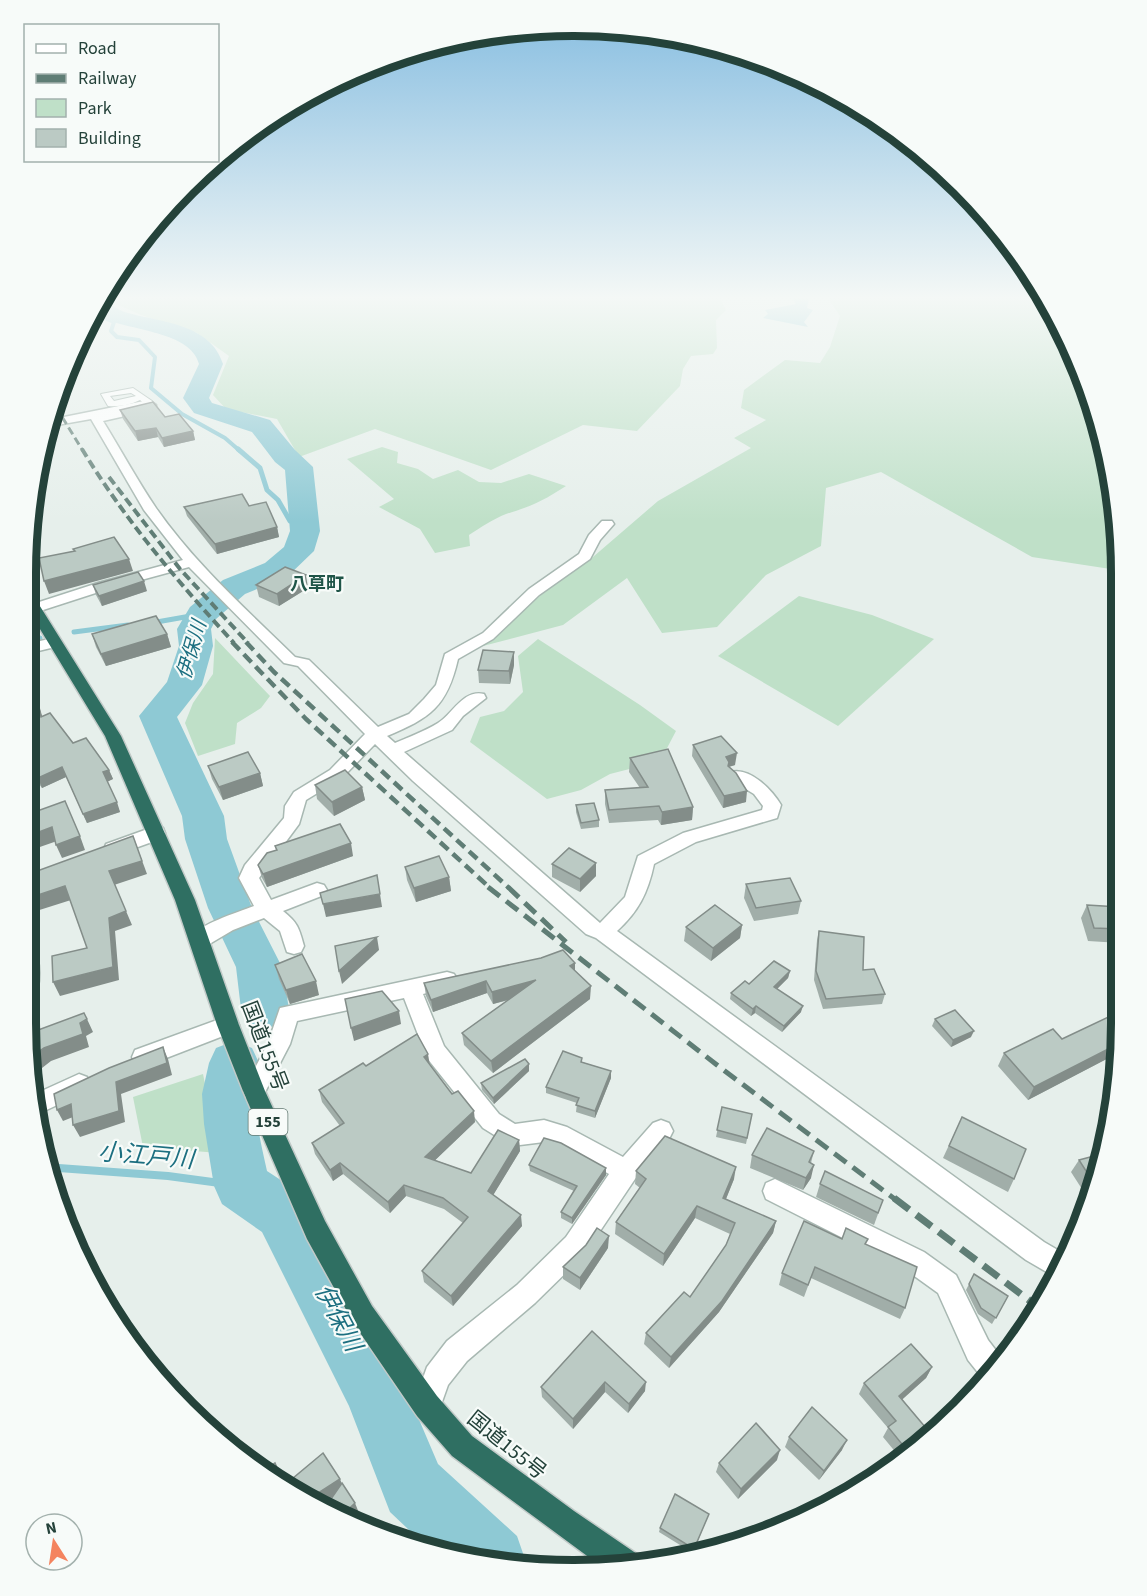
<svg xmlns="http://www.w3.org/2000/svg" width="1147" height="1596" font-family="'Source Sans 3','Noto Sans JP',sans-serif">
<rect width="100%" height="100%" fill="#e6efeb"/>
<!-- green -->
<g fill="#bfe0c8">
<polygon points="112,298 270,300 281,298 720,298 726,310 716,320 717,348 713,354 691,356 683,369 680,386 637,431 583,425 491,470 375,429 299,457 277,419 226,409 213,395 229,356 197,333 141,315 107,300"/>
<polygon points="828,298 1042,298 1080,363 1117,502 1117,570 1032,557 881,472 826,488 821,546 766,575 717,627 662,633 627,578 563,625 483,646 550,587 586,563 658,501 751,448 734,438 766,420 741,408 744,390 785,360 820,363 830,347 840,316"/>
<path d="M382,447L398,452L397,463L418,469L433,479L458,470L479,482L501,483L529,474L566,486C543,501 532,506 506,514C493,519 480,528 469,535L470,546L435,553L420,529L379,507L394,499L347,459Z"/>
<polygon points="799,596 872,615 934,639 838,726 718,656"/>
<polygon points="215,638 270,696 261,708 237,723 235,744 198,756 185,723 193,703 213,674"/>
<polygon points="538,639 640,705 676,731 666,750 645,765 610,774 581,790 547,799 470,742 480,717 504,711 523,692 518,656"/>
<polygon points="203,1074 219,1153 143,1147 133,1097"/>
</g>
<!-- water -->
<polygon fill="#8ec9d4" points="792,298 809,298 807,308 813,310 804,322 808,327 763,318 768,314 765,310 796,304"/>
<g fill="none" stroke-linecap="round" stroke-linejoin="round">
<!-- stream-far2 -->
<polyline stroke="#8ec9d4" stroke-width="4" points="97,315 114,322 111,331 117,337 139,340 155,357 151,388 182,414 225,438 240,451"/>
<!-- stream-far1 -->
<g stroke="#8ec9d4" stroke-width="5">
<polyline points="238,449 260,468 267,490 278,500 290,521"/>
<polyline points="151,623 202,614"/>
<polyline points="74,632 128,625"/>
<polyline points="26,642 40,638"/>
</g>
<!-- stream -->
<polyline stroke="#8ec9d4" stroke-width="8" points="45,1167 168,1176 242,1186"/>
<!-- river -->
<g fill="#8ec9d4" fill-rule="evenodd">
<path d="M103,302C112,304 119,311 128,313C161,322 211,324 223,364L209,398L212,403L270,420L295,450L313,467L320,531L314,551L287,577L245,594L216,619L211,629L213,646L202,685L177,717L224,816L227,839L252,908L282,967L289,1009L282,1023L265,1029L248,1023L241,1009L236,967L208,908L185,839L182,816L139,716L167,682L179,646L177,629L190,607L223,580L265,563L284,547L290,531L285,470L275,462L252,432L194,413L183,398L199,364C190,329 122,331 97,315Z"/>
<path d="M234,1041L252,1048L259,1063C250,1101 259,1134 267,1171L302,1194L397,1368L438,1464L517,1536L526,1562L467,1560L426,1546L390,1512L349,1406L262,1232L222,1204L214,1186L204,1124L202,1094L209,1063L216,1048Z"/>
</g>
<defs>
<path id="lane" d="M133,388L152,401V405H146L140,400C130,405 119,407 108,406L101,394ZM131,393L136,396L114,401L110,396Z"/>
<g id="street">
<path d="M149,400L156,405V409L103,421C121,450 137,480 156,508C195,564 247,610 295,657L309,660L378,727L409,714L424,699L436,685L445,654L483,633L529,589L579,554L589,535L602,521H612L614,524L600,540L590,559L539,595L493,639L458,659C447,707 430,718 387,736L395,743C409,737 425,731 438,723C452,715 463,689 484,694L486,698L463,716L452,730L404,752L600,923L625,897L638,856L683,833L762,810L763,806L754,794L731,780L728,776L731,772C750,767 772,790 781,805L777,818L696,842L654,864C648,893 638,912 617,931L1044,1242L1068,1256L1057,1278L1026,1260L596,938L586,934L413,781L375,744L342,778L306,800L299,824L259,878L271,900L317,883L324,885L327,890L324,895L283,911C298,923 299,928 304,946L301,952L294,954L287,952L280,931L264,918L233,930L206,946L199,948L192,946L189,940C197,924 237,913 254,906L239,878L245,865L284,818L285,806L294,792L330,770L365,734L298,666L284,663L189,567L108,589L40,611H30L28,608L30,605L98,583L183,560L144,510L91,419L46,427L49,420Z"/>
<polygon points="54,638 59,640 62,643 59,646 26,654 26,644"/>
<polygon points="156,826 163,828 165,833 163,838 113,856 106,854 104,849 106,844"/>
<path d="M26,943L33,945C41,960 41,986 34,1000L26,1003Z"/>
<polygon points="447,972 454,974 458,980 454,986 423,994 444,1046 499,1114 515,1124 544,1120 567,1127 623,1157 653,1123 661,1120 669,1123 673,1131 669,1139 635,1179 584,1255 535,1303 467,1361 448,1385 437,1416 427,1420 417,1416 413,1406 427,1367 447,1341 517,1285 566,1237 609,1174 561,1147 544,1142 512,1146 483,1128 427,1058 404,998 297,1021 290,1044 262,1098 254,1101 246,1098 243,1091 268,1043 280,1008"/>
<polygon points="228,1016 236,1019 239,1025 236,1031 143,1067 135,1064 132,1057 135,1050"/>
<polygon points="79,1074 87,1077 90,1084 87,1091 38,1114 35,1094"/>
<polygon points="775,1179 924,1252 956,1275 988,1340 1004,1361 984,1380 968,1360 938,1293 906,1270 766,1199 763,1191 766,1183"/>
</g>
<polygon id="highway" points="26,591 33,595 121,736 195,900 239,1025 265,1091 325,1221 372,1306 437,1396 472,1436 574,1511 637,1554 641,1566 598,1564 452,1456 417,1416 354,1324 307,1239 243,1091 217,1025 175,900 105,736 26,606"/>
</defs>
<!-- lane casing -->
<use href="#lane" stroke="#a8b8b2" stroke-width="2"/>
<!-- street casing -->
<use href="#street" stroke="#a8b8b2" stroke-width="3"/>
<!-- highway casing -->
<use href="#highway" stroke="#c2cac8" stroke-width="3"/>
<!-- lane -->
<use href="#lane" fill="#fff" fill-rule="evenodd"/>
<!-- street -->
<use href="#street" fill="#fff" fill-rule="evenodd"/>
<!-- highway -->
<use href="#highway" fill="#2f6f62" fill-rule="evenodd"/>
<!-- rail-far4 -->
<polyline stroke="#5f7d75" stroke-width="3" stroke-dasharray="8 4" stroke-linecap="butt" points="56,407 83,451"/>
<!-- rail-far3 -->
<g stroke="#5f7d75" stroke-width="4" stroke-dasharray="9 4.5" stroke-linecap="butt">
<path d="M82,449C125,520 178,582 234,643"/>
<polyline points="109,477 180,569 248,643"/>
</g>
<!-- rail-far2 -->
<g stroke="#5f7d75" stroke-width="4.5" stroke-dasharray="11 6" stroke-linecap="butt">
<polyline points="232,642 306,719 490,888"/>
<polyline points="246,642 274,672 509,888"/>
</g>
<!-- rail-far1 -->
<g stroke="#5f7d75" stroke-width="5" stroke-dasharray="15 8" stroke-linecap="butt">
<polyline points="488,887 717,1065 896,1200"/>
<polyline points="508,887 566,942"/>
</g>
<!-- rail -->
<polyline stroke="#5f7d75" stroke-width="7" stroke-dasharray="19 9" stroke-linecap="butt" points="894,1198 1038,1307"/>
</g>
<!-- wall -->
<g fill="#a1aea9">
<polygon points="120,410 165,417 193,431 195,440 164,447 158,437 138,441 123,419"/>
<polygon points="249,506 277,527 279,537 217,554 187,516 184,507"/>
<polygon points="93,585 147,591 102,606 96,595"/>
<polygon points="256,585 308,588 279,606 259,597"/>
<polygon points="92,634 167,634 171,647 106,666 96,647"/>
<polygon points="26,662 27,662 30,671 42,717 73,743 109,770 113,779 107,781 120,812 87,823 66,777 42,788 26,767"/>
<polygon points="514,665 510,684 479,683 478,670"/>
<polygon points="693,745 735,765 729,767 746,802 723,808 692,756"/>
<polygon points="630,758 693,807 692,820 661,825 658,820 609,823 605,804 605,790 640,788 629,772"/>
<polygon points="208,766 260,773 263,786 223,800 212,779"/>
<polygon points="315,785 362,787 365,800 334,816 317,799"/>
<polygon points="576,805 599,820 599,827 581,829 576,812"/>
<polygon points="275,846 353,856 267,887 262,878 258,865 276,850"/>
<polygon points="596,863 596,876 580,892 552,877 552,864"/>
<polygon points="405,867 449,877 451,891 416,902 407,880"/>
<polygon points="746,884 801,901 798,914 754,921 744,898"/>
<polygon points="1087,905 1119,907 1120,943 1088,941 1081,918"/>
<polygon points="742,925 740,938 711,961 684,941 686,927"/>
<polygon points="819,931 863,970 885,994 882,1004 823,1009 814,980 817,940"/>
<polygon points="275,965 319,995 290,1004 279,979"/>
<polygon points="575,971 590,999 493,1073 464,1045 462,1033 509,1000 493,1004 487,993 433,1012 426,996 424,983"/>
<polygon points="790,971 788,978 777,989 801,1012 782,1032 755,1013 751,1016 730,999 731,993 749,984"/>
<polygon points="1120,1013 1120,1052 1028,1100 998,1066 1004,1053 1062,1039"/>
<polygon points="935,1019 971,1037 951,1047 932,1026"/>
<polygon points="582,1062 611,1071 611,1078 595,1118 576,1112 577,1103 546,1093 546,1087"/>
<polygon points="529,1064 529,1071 494,1104 482,1090 481,1083"/>
<polygon points="430,1065 452,1094 475,1122 435,1160 471,1173 519,1140 520,1151 493,1195 522,1226 453,1306 424,1282 422,1271 463,1223 444,1209 406,1196 390,1213 343,1174 333,1181 315,1154 312,1143 340,1126 322,1102 319,1090 366,1066"/>
<polygon points="722,1107 752,1114 746,1144 716,1137"/>
<polygon points="962,1117 1014,1179 1008,1192 943,1158"/>
<polygon points="814,1151 811,1163 811,1178 803,1190 750,1168 752,1155"/>
<polygon points="1079,1160 1103,1165 1089,1200 1071,1172"/>
<polygon points="529,1165 606,1175 572,1224 561,1218 561,1212 574,1191 530,1171"/>
<polygon points="636,1171 734,1179 726,1199 776,1221 773,1233 719,1312 669,1368 644,1344 646,1333 690,1297 726,1245 730,1234 695,1218 663,1266 615,1234 616,1222 640,1188 635,1184"/>
<polygon points="820,1184 883,1200 874,1225 816,1197"/>
<polygon points="842,1239 865,1244 905,1308 900,1319 811,1278 804,1297 779,1285 782,1273"/>
<polygon points="608,1248 580,1290 563,1279 563,1267"/>
<polygon points="974,1274 1008,1296 992,1324 978,1314 966,1290"/>
<polygon points="592,1331 645,1391 628,1413 605,1392 573,1429 542,1397 541,1387"/>
<polygon points="932,1367 926,1378 902,1399 931,1434 907,1457 902,1460 883,1437 888,1428 859,1394 864,1383"/>
<polygon points="789,1437 842,1450 819,1480 785,1447"/>
<polygon points="777,1460 738,1499 716,1472 719,1463"/>
<polygon points="709,1514 693,1553 659,1532 660,1528"/>
</g>
<!-- shaded-wall -->
<g fill="#838d89">
<polygon points="156,428 158,437 138,441 135,431"/>
<polygon points="193,431 195,440 164,447 162,438"/>
<polygon points="277,527 279,537 217,554 215,544"/>
<polygon points="129,559 133,571 49,594 44,581"/>
<polygon points="306,575 308,588 279,606 277,594"/>
<polygon points="144,581 147,591 102,606 99,596"/>
<polygon points="167,634 171,647 106,666 101,654"/>
<polygon points="514,652 514,665 510,684 509,671"/>
<polygon points="27,662 30,671 45,727 41,717"/>
<polygon points="737,753 735,765 728,767 726,757"/>
<polygon points="62,767 66,777 42,788 38,778"/>
<polygon points="109,770 113,779 107,782 103,772"/>
<polygon points="260,773 263,786 223,800 219,787"/>
<polygon points="362,787 365,800 334,816 332,802"/>
<polygon points="747,791 746,802 723,808 724,796"/>
<polygon points="117,802 120,812 87,823 83,814"/>
<polygon points="693,807 692,820 661,825 662,812"/>
<polygon points="52,827 57,841 37,848 31,835"/>
<polygon points="80,836 85,850 62,858 56,845"/>
<polygon points="133,836 147,874 114,885 109,871"/>
<polygon points="351,843 353,856 267,887 263,874"/>
<polygon points="596,863 596,876 580,892 580,879"/>
<polygon points="449,877 451,891 416,902 414,888"/>
<polygon points="65,886 71,900 30,913 26,904 26,899"/>
<polygon points="380,894 382,907 326,917 323,904"/>
<polygon points="126,911 132,925 115,931 119,980 60,996 53,982 113,967 109,918"/>
<polygon points="742,925 740,938 711,961 713,948"/>
<polygon points="377,937 379,950 342,984 339,971"/>
<polygon points="575,963 575,976 570,966"/>
<polygon points="790,971 788,978 773,993 774,987"/>
<polygon points="536,980 537,992 493,1004 492,992"/>
<polygon points="316,981 319,995 290,1004 286,990"/>
<polygon points="486,981 487,993 433,1012 431,1000"/>
<polygon points="591,986 590,999 493,1073 491,1061"/>
<polygon points="756,1006 755,1013 751,1016 753,1009"/>
<polygon points="803,1006 801,1012 782,1032 784,1026"/>
<polygon points="399,1011 401,1024 354,1041 351,1028"/>
<polygon points="87,1019 93,1032 86,1036 89,1047 51,1061 42,1068 34,1055"/>
<polygon points="974,1031 971,1037 951,1047 953,1040"/>
<polygon points="1120,1043 1120,1052 1028,1100 1034,1087"/>
<polygon points="163,1047 168,1059 172,1075 121,1094 125,1122 80,1137 73,1125 116,1082"/>
<polygon points="428,1054 430,1066 424,1057"/>
<polygon points="529,1064 529,1071 494,1104 493,1098"/>
<polygon points="611,1071 611,1078 595,1118 595,1111"/>
<polygon points="71,1104 78,1115 63,1121 57,1110"/>
<polygon points="474,1111 475,1122 427,1168 425,1157"/>
<polygon points="519,1140 520,1151 489,1202 488,1191"/>
<polygon points="340,1163 343,1174 333,1181 330,1170"/>
<polygon points="814,1165 811,1178 803,1190 806,1178"/>
<polygon points="736,1167 734,1179 721,1211 723,1198"/>
<polygon points="606,1168 606,1175 572,1224 572,1218"/>
<polygon points="404,1185 406,1196 390,1213 388,1202"/>
<polygon points="697,1206 695,1218 663,1266 664,1254"/>
<polygon points="521,1215 522,1226 453,1306 451,1296"/>
<polygon points="776,1221 773,1233 719,1312 669,1368 671,1357"/>
<polygon points="609,1236 608,1248 580,1290 580,1278"/>
<polygon points="932,1367 926,1378 894,1407 899,1396"/>
<polygon points="605,1382 605,1392 573,1429 573,1419"/>
<polygon points="646,1382 645,1391 628,1413 629,1404"/>
<polygon points="847,1440 842,1450 819,1480 824,1471"/>
<polygon points="780,1450 777,1460 738,1499 741,1489"/>
<polygon points="340,1479 344,1489 319,1506 309,1499"/>
<polygon points="355,1503 359,1513 350,1521 340,1517"/>
</g>
<!-- building -->
<g fill="#bbcac4" stroke="#838d89" stroke-width="1.5">
<polygon points="153,402 165,417 179,414 193,431 162,438 156,428 135,431 120,410"/>
<polygon points="242,494 249,506 266,502 277,527 215,544 184,507"/>
<polygon points="114,537 129,559 44,581 39,558 75,551 73,549"/>
<polygon points="285,567 306,575 277,594 256,585"/>
<polygon points="138,572 144,581 99,596 93,585"/>
<polygon points="156,616 167,634 101,654 92,634"/>
<polygon points="483,650 514,652 509,671 478,670"/>
<polygon points="26,662 27,662 41,717 50,713 73,743 86,738 109,770 103,772 117,802 83,814 62,767 38,778 26,762"/>
<polygon points="721,736 737,753 726,757 729,762 728,766 736,773 747,791 724,796 693,745"/>
<polygon points="668,749 693,807 662,812 659,806 609,810 605,790 648,787 630,758"/>
<polygon points="248,752 260,773 219,787 208,766"/>
<polygon points="345,770 362,787 332,802 315,785"/>
<polygon points="65,801 80,836 56,845 52,827 31,835 26,820 26,815"/>
<polygon points="594,803 599,820 581,823 576,805"/>
<polygon points="340,824 351,843 263,874 258,865 267,853 277,850 275,846"/>
<polygon points="133,836 142,861 109,871 126,911 109,918 113,967 53,982 52,956 87,948 65,886 26,899 26,874 29,874"/>
<polygon points="569,848 596,863 580,879 552,864"/>
<polygon points="439,856 449,877 414,888 405,867"/>
<polygon points="377,875 380,894 323,904 320,893"/>
<polygon points="790,878 801,901 756,908 746,884"/>
<polygon points="715,905 742,925 713,948 686,927"/>
<polygon points="1087,905 1119,907 1119,929 1094,928"/>
<polygon points="819,931 864,937 863,970 874,969 885,994 826,999 816,971"/>
<polygon points="377,937 339,971 335,946"/>
<polygon points="563,950 575,963 570,966 591,986 491,1061 462,1033 536,980 492,992 486,981 431,1000 424,983 541,958"/>
<polygon points="302,954 316,981 286,990 275,965"/>
<polygon points="774,961 790,971 774,987 803,1006 784,1026 756,1006 753,1009 731,993 745,981 749,984"/>
<polygon points="382,991 399,1011 351,1028 345,999"/>
<polygon points="955,1010 974,1031 953,1040 935,1019"/>
<polygon points="1119,1012 1120,1043 1034,1087 1004,1053 1053,1029 1062,1039"/>
<polygon points="84,1013 87,1019 80,1023 83,1034 44,1048 34,1055 30,1033"/>
<polygon points="417,1034 428,1054 424,1057 452,1094 458,1091 474,1111 425,1157 471,1173 498,1130 519,1140 488,1191 521,1215 451,1296 422,1271 468,1217 443,1198 404,1185 388,1202 340,1163 330,1170 312,1143 344,1123 319,1090 363,1063 366,1066"/>
<polygon points="163,1047 167,1063 116,1082 119,1111 73,1125 71,1104 57,1110 54,1094 109,1068"/>
<polygon points="563,1051 582,1058 581,1062 611,1071 595,1111 576,1105 579,1098 546,1087"/>
<polygon points="525,1059 529,1064 493,1098 481,1083"/>
<polygon points="722,1107 752,1114 747,1138 717,1130"/>
<polygon points="962,1117 1026,1149 1014,1179 949,1146"/>
<polygon points="767,1128 814,1151 809,1162 814,1165 806,1178 752,1155"/>
<polygon points="665,1136 736,1167 723,1198 776,1221 722,1301 671,1357 646,1333 684,1292 690,1297 726,1245 735,1223 697,1206 664,1254 616,1222 646,1179 636,1171"/>
<polygon points="544,1138 561,1143 606,1168 572,1218 561,1212 577,1186 529,1165"/>
<polygon points="1105,1153 1103,1165 1095,1185 1079,1160"/>
<polygon points="825,1171 883,1200 878,1213 820,1184"/>
<polygon points="804,1221 842,1239 846,1228 868,1239 865,1244 917,1267 905,1308 815,1267 808,1285 782,1273"/>
<polygon points="597,1228 609,1236 580,1278 563,1267 586,1245"/>
<polygon points="974,1274 1008,1296 996,1318 981,1308 969,1284"/>
<polygon points="592,1331 646,1382 629,1404 605,1382 573,1419 541,1387"/>
<polygon points="911,1344 932,1367 899,1396 931,1434 910,1454 888,1427 896,1421 864,1383"/>
<polygon points="812,1407 847,1440 824,1471 789,1437"/>
<polygon points="756,1423 780,1450 741,1489 719,1463"/>
<polygon points="323,1453 340,1479 309,1499 286,1484"/>
<polygon points="275,1463 283,1482 265,1470"/>
<polygon points="342,1483 355,1503 340,1517 331,1514 324,1509"/>
<polygon points="675,1494 709,1514 694,1549 660,1528"/>
</g>
<!-- sky -->
<linearGradient id="sky" x2="0" y2="1"><stop stop-color="#84bce0"/><stop offset="0.57" stop-color="#f4f8f6"/><stop offset="1" stop-color="#f4f8f6" stop-opacity="0"/></linearGradient>
<rect width="1147" height="522" fill="url(#sky)"/>
<g text-anchor="middle" dominant-baseline="central" stroke-width="4.5" stroke-linejoin="round" paint-order="stroke">
<!-- shield labels -->
<rect fill="#f7fbf9" stroke="#637a73" stroke-width="1.5" x="248.5" y="1109" width="39" height="26" rx="4.5"/>
<g font-size="16" font-weight="bold" fill="#24423a">
<text x="268" y="1122">155</text>
</g>
<!-- far-quarter labels -->
<g font-size="18" font-weight="bold" fill="#1f5548" stroke="#f7fbf9">
<text x="317" y="584">八草町</text>
</g>
<!-- water labels -->
<g font-size="20" font-style="italic" fill="#1c6f80" stroke="#f7fbf9">
<text transform="translate(192 650) rotate(-74)">伊保川</text>
</g>
<!-- near-street labels -->
<g font-size="21" fill="#24423a" stroke="#f7fbf9">
<text transform="translate(265 1046) rotate(69)">国道155号</text>
<text transform="translate(507 1445) rotate(39)">国道155号</text>
</g>
<!-- near-water labels -->
<g font-size="24" font-style="italic" fill="#1c6f80" stroke="#f7fbf9">
<text transform="translate(146 1156) rotate(5)">小江戸川</text>
<text transform="translate(338 1318) rotate(62)">伊保川</text>
</g>
</g>
<!-- crop -->
<path d="M0 0H1147V1596H0ZM573 36H574A537 537 0 0 1 1111 573V1023A537 537 0 0 1 574 1560H573A537 537 0 0 1 36 1023V573A537 537 0 0 1 573 36Z" fill="#f7fbf9" fill-rule="evenodd"/>
<path fill="none" stroke="#24423a" stroke-width="8" d="M573 36H574A537 537 0 0 1 1111 573V1023A537 537 0 0 1 574 1560H573A537 537 0 0 1 36 1023V573A537 537 0 0 1 573 36Z"/>
<!-- legend -->
<rect x="24" y="24" width="195" height="138" fill="#f7fbf9" stroke="#a3b1ad" stroke-width="1.5"/>
<rect x="36" y="44" width="30" height="9" fill="#ffffff" stroke="#a3b1ad" stroke-width="1.5"/>
<text x="78" y="54" font-size="18" fill="#24423a">Road</text>
<rect x="36" y="74" width="30" height="9" fill="#5f7d75" stroke="#a3b1ad" stroke-width="1.5"/>
<text x="78" y="84" font-size="18" fill="#24423a">Railway</text>
<rect x="36" y="99" width="30" height="18" fill="#bfe0c8" stroke="#a3b1ad" stroke-width="1.5"/>
<text x="78" y="114" font-size="18" fill="#24423a">Park</text>
<rect x="36" y="129" width="30" height="18" fill="#bbcac4" stroke="#a3b1ad" stroke-width="1.5"/>
<text x="78" y="144" font-size="18" fill="#24423a">Building</text>
<!-- north arrow -->
<g transform="translate(54 1542) rotate(348)"><circle r="28" fill="#f7fbf9" stroke="#a3b1ad" stroke-width="1.5"/>
<path d="M0-4.5L10 22L0 15L-10 22Z" fill="#f4845f"/>
<text y="-9" font-size="16" font-weight="bold" text-anchor="middle" fill="#24423a">N</text>
</g>
</svg>
